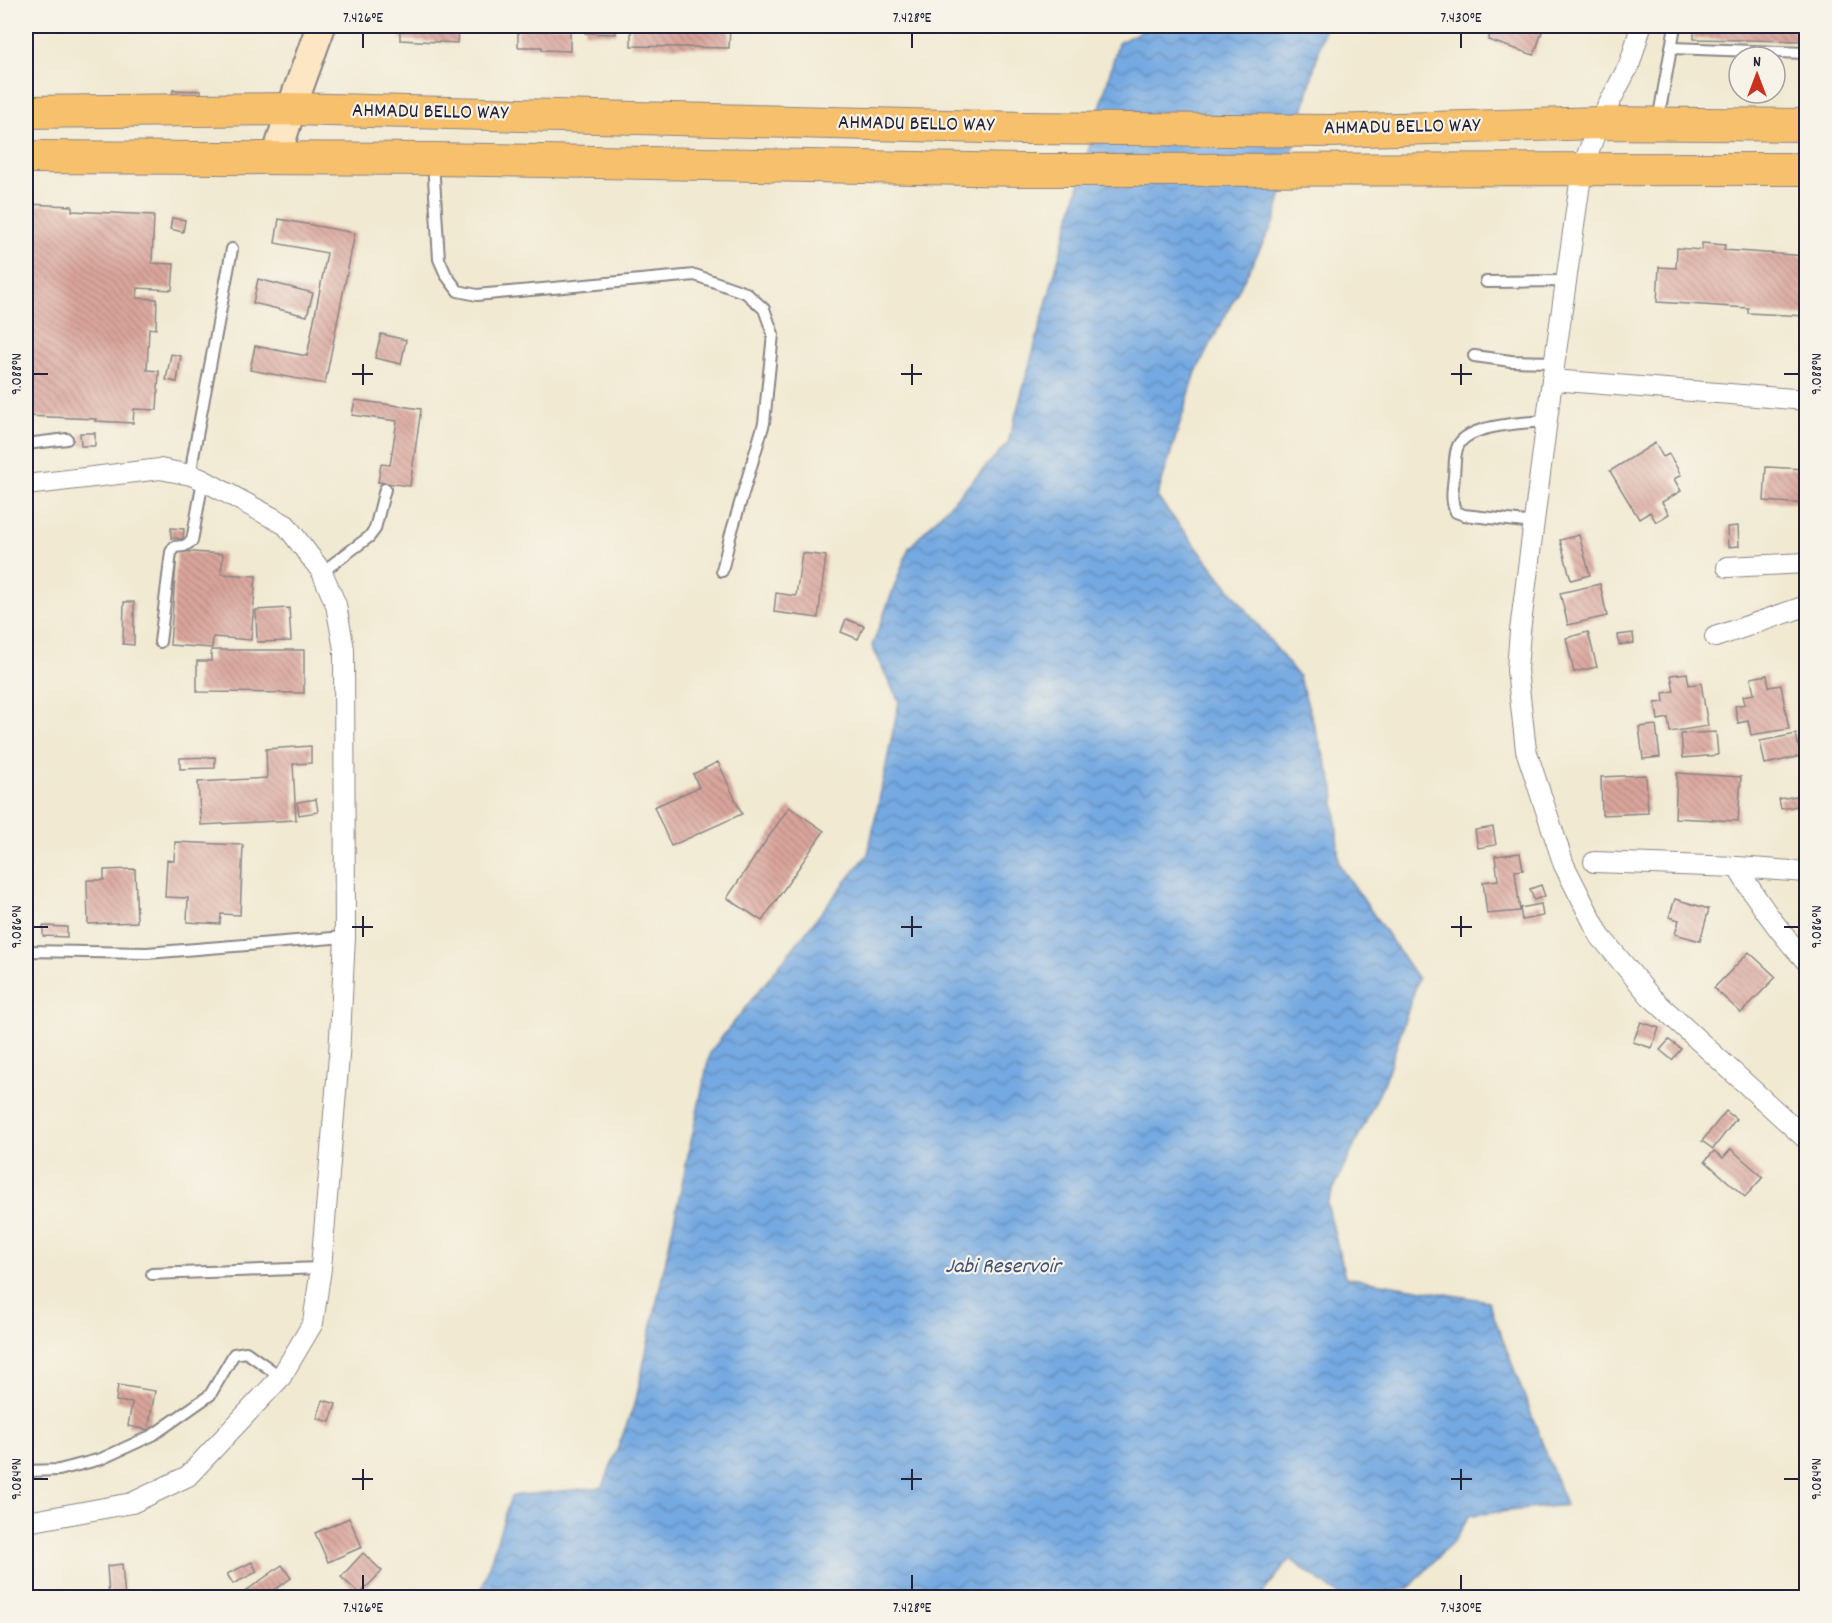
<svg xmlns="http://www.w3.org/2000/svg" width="1832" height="1623" font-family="Dekko,sans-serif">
<defs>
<pattern id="water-waves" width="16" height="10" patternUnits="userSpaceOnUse" patternTransform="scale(1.5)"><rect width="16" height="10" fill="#74a9e1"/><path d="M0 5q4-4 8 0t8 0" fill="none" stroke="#5f89b8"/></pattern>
<pattern id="building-back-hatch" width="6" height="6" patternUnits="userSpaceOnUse" patternTransform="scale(1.5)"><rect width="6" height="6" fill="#daa59b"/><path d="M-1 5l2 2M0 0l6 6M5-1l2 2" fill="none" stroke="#b08680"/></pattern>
</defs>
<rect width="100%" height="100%" fill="#f7f3e8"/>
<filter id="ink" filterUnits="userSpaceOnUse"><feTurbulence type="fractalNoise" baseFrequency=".0167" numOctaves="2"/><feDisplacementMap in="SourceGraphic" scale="12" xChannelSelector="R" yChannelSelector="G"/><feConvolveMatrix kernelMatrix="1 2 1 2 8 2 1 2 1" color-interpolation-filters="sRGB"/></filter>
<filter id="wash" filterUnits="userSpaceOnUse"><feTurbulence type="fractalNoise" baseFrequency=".008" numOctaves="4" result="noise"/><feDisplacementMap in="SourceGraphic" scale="24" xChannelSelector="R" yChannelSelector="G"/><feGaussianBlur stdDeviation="1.35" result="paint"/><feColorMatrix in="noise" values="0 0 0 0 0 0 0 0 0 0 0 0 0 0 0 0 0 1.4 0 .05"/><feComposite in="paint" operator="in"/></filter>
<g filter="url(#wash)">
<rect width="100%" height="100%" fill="#f1e9d1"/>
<!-- water -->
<polygon fill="url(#water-waves)" stroke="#4b668e" stroke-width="1.5" points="1151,26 1325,26 1275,220 1196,372 1157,497 1299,677 1334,788 1339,864 1418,979 1385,1081 1327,1203 1345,1277 1488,1301 1566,1505 1470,1515 1455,1539 1408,1589 1342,1597 1290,1559 1259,1598 479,1598 511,1496 603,1487 636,1400 710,1052 868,854 899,702 872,646 909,548 1008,443 1118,43"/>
<g id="blocks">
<!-- building -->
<g fill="url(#building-back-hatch)">
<polygon points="400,26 494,26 494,32 458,30 457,43 400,40"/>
<polygon points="518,26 570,26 570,51 542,50 542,47 518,47"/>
<polygon points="585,26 616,26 616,34 585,33"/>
<polygon points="631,26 730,26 729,48 631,46"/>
<polygon points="1493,26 1544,26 1534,55 1488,40"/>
<polygon points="1694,26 1806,26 1806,41 1694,39"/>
<polygon points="173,90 201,91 201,97 172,96"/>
<polygon points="26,204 72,206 72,211 154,215 152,263 174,264 172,290 138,288 137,298 157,299 156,329 149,328 147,370 159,371 157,410 134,409 133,423 95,421 96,419 26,416"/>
<polygon points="172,218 185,220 183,232 170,229"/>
<polygon points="279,219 355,233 325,384 250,370 255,346 307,356 327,253 275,243"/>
<polygon points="1702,243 1725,245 1724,250 1806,256 1806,316 1748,313 1748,308 1657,302 1659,267 1676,268 1677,248 1702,250"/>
<polygon points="258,279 313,293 307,316 253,303"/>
<polygon points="381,334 406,340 401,364 375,358"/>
<polygon points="171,354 181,356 177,382 166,380"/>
<polygon points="355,400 421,409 410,486 378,482 381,464 390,465 397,421 352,415"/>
<polygon points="80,433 95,433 95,446 81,446"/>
<polygon points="1655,443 1663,457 1669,454 1681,475 1674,479 1681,491 1662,502 1669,514 1656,522 1650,512 1639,519 1610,471"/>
<polygon points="1766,467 1806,469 1806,504 1764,501"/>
<polygon points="1738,526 1739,546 1728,547 1727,527"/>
<polygon points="171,528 184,529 183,539 171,538"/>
<polygon points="1579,535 1590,575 1571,580 1560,540"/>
<polygon points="177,551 223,554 221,574 256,576 251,640 213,637 212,648 170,645"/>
<polygon points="802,553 826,556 818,618 774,612 776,593 796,596"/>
<polygon points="1600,584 1607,616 1568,625 1560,593"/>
<polygon points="26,592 27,592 29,611 26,612"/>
<polygon points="124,602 134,602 134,645 123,644"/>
<polygon points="289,608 291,641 257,642 256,610"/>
<polygon points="846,619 864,626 858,639 841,632"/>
<polygon points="1588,632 1597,667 1574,672 1566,638"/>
<polygon points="1633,633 1634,643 1619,645 1618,635"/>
<polygon points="211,650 304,650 304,693 197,692 197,661 211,661"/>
<polygon points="1687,673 1689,685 1701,683 1708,726 1670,732 1668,718 1658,720 1655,703 1664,702 1663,693 1674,691 1671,675"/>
<polygon points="1767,675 1769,687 1781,685 1789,729 1751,735 1748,721 1738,723 1735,706 1745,704 1743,696 1754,694 1751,678"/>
<polygon points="1656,725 1660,757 1643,759 1639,727"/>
<polygon points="1716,732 1718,755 1683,758 1681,734"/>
<polygon points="1796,734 1801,756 1765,764 1760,741"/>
<polygon points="311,746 311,763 293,764 296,820 201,825 198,782 267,778 266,749"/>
<polygon points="215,757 215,768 180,769 180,758"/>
<polygon points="718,762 742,814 671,846 654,807 699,787 693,774"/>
<polygon points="1677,773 1741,777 1738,821 1675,818"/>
<polygon points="1646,775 1648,813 1602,815 1601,777"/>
<polygon points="1802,795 1804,805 1781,809 1779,799"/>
<polygon points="316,799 318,812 299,815 297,802"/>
<polygon points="789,807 824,831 762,921 727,898"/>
<polygon points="1493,827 1496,845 1478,848 1475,830"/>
<polygon points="175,842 243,845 240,915 221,914 220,924 187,922 188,898 165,897 167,860 174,861"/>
<polygon points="1520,853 1523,870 1515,871 1520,911 1487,914 1483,882 1498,880 1495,856"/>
<polygon points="135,869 137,922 88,924 87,880 104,880 104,870"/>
<polygon points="1541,885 1545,896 1534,900 1530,889"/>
<polygon points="1675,899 1709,909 1700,941 1675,934 1679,920 1669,917"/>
<polygon points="1541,904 1543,916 1522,920 1520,908"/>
<polygon points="43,926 67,927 67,937 43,936"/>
<polygon points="1749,952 1776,977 1741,1013 1714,988"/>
<polygon points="1641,1022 1659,1028 1652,1048 1633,1042"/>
<polygon points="1669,1040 1681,1049 1672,1060 1660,1050"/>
<polygon points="1726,1111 1736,1119 1713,1149 1702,1141"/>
<polygon points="1731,1149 1763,1177 1745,1197 1705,1161 1714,1151 1723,1158"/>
<polygon points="118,1385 155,1391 148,1430 128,1426 132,1403 116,1401"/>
<polygon points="323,1400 336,1404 330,1422 317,1418"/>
<polygon points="349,1518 362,1547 328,1562 315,1533"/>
<polygon points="363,1553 382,1571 360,1594 341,1577"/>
<polygon points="252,1562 257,1572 233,1584 227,1574"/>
<polygon points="122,1564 125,1598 109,1598 107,1566"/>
<polygon points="282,1565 291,1578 263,1598 236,1598"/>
</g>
</g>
</g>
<g filter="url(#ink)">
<use href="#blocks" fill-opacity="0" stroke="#8a8686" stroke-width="1.5"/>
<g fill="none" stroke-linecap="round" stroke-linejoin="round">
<defs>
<g id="lane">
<polyline points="1671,48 1806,53"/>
<polyline points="1658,121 1675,26"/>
<polyline points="433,162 439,259 446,275 458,291 477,295 695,275 746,293 764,309 773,334 764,423 730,537 722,571"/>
<polyline points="1486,282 1565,281"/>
<polyline points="1474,356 1511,361 1555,362"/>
<polyline points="26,444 67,439"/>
<polyline points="191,475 193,457 232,249"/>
<path d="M1534,523L1464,515L1456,512C1450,501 1453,488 1454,476C1455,466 1454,452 1459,444C1471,424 1526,423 1547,421"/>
<polyline points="322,572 369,537 375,529 385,489"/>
<polyline points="160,642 171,552 174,547 184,546 192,541 203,480"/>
<polyline points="26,951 147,953 345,937"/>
<polyline points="152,1274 321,1268"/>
<polyline points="26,1471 59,1470 101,1459 153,1435 210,1395 234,1354 246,1352 281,1377"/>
</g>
<g id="street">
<polyline points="1641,26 1630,63 1599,123 1582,169 1552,380 1806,400"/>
<polyline points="1552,380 1520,631 1517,670 1526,750 1564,865 1600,936 1650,996 1806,1139"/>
<polyline points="26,485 160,469 191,475 203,480 286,525 322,572 336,605 344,649 345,937 339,1056 321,1268 313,1323 281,1377 188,1476 132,1503 33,1521 26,1520"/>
<polyline points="1727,567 1806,563"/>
<polyline points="1715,637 1806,606"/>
<polyline points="1594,862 1737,867 1806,872"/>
<path d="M1737,867C1757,901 1779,932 1806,961"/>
</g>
<polyline id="secondary" points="276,158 291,109 321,26"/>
<g id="primary">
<polyline points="26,112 291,109 1023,128 1329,131 1599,123 1806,125"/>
<polyline points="26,157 433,159 1023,170 1806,169"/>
</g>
</defs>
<!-- lane casing -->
<use href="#lane" stroke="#8a8686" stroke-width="14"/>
<!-- street casing -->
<use href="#street" stroke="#8a8686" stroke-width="22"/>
<!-- secondary casing -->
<use href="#secondary" stroke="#8a8686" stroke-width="32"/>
<!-- primary casing -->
<use href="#primary" stroke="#8a8686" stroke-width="34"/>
<!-- lane -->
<use href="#lane" stroke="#fff" stroke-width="10"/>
<!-- street -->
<use href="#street" stroke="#fff" stroke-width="20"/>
<!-- secondary -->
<use href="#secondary" stroke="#fce6c4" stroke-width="28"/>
<!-- primary -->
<use href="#primary" stroke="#f7c06c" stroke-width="32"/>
</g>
</g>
<!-- ticks -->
<path fill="none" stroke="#22223b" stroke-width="2" d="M363,33V48M912,33V48M1461,33V48M363,364V385M912,364V385M1461,364V385M33,374H48M352,374H373M901,374H922M1451,374H1472M1784,374H1799M363,916V937M912,916V937M1461,916V937M33,927H48M352,927H373M901,927H922M1451,927H1472M1784,927H1799M363,1469V1490M912,1469V1490M1461,1469V1490M33,1479H48M352,1479H373M901,1479H922M1451,1479H1472M1784,1479H1799M363,1575V1590M912,1575V1590M1461,1575V1590"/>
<g text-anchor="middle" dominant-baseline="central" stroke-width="4.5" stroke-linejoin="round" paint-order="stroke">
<!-- street labels -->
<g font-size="21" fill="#22223b" stroke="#f7f3e8">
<text transform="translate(430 113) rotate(1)">AHMADU BELLO WAY</text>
<text transform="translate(916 125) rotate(1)">AHMADU BELLO WAY</text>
<text transform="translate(1402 128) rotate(-1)">AHMADU BELLO WAY</text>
</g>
<!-- water labels -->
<g font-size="22" font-style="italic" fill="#3f5175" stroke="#f7f3e8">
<text x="1003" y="1267">Jabi Reservoir</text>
</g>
</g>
<!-- margin -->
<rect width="1832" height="1623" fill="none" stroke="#f7f3e8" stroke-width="66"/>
<!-- north arrow -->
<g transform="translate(1757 75)"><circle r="28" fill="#f7f3e8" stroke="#a29fa3" stroke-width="1.5"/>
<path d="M0-4.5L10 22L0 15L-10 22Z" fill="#c8321e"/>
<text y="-9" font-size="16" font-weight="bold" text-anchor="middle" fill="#22223b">N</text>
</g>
<rect x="33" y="33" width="1766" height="1557" fill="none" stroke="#22223b" stroke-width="2"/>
<g font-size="15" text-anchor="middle" fill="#22223b">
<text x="363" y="22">7.426°E</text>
<text x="912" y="22">7.428°E</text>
<text x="1461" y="22">7.430°E</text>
<text transform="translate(16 374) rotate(-90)" y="5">9.088°N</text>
<text transform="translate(1816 374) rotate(-90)" y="5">9.088°N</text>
<text transform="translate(16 927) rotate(-90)" y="5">9.086°N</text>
<text transform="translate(1816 927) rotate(-90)" y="5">9.086°N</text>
<text transform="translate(16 1479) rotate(-90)" y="5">9.084°N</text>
<text transform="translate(1816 1479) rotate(-90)" y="5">9.084°N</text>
<text x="363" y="1612">7.426°E</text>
<text x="912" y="1612">7.428°E</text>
<text x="1461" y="1612">7.430°E</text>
</g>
</svg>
